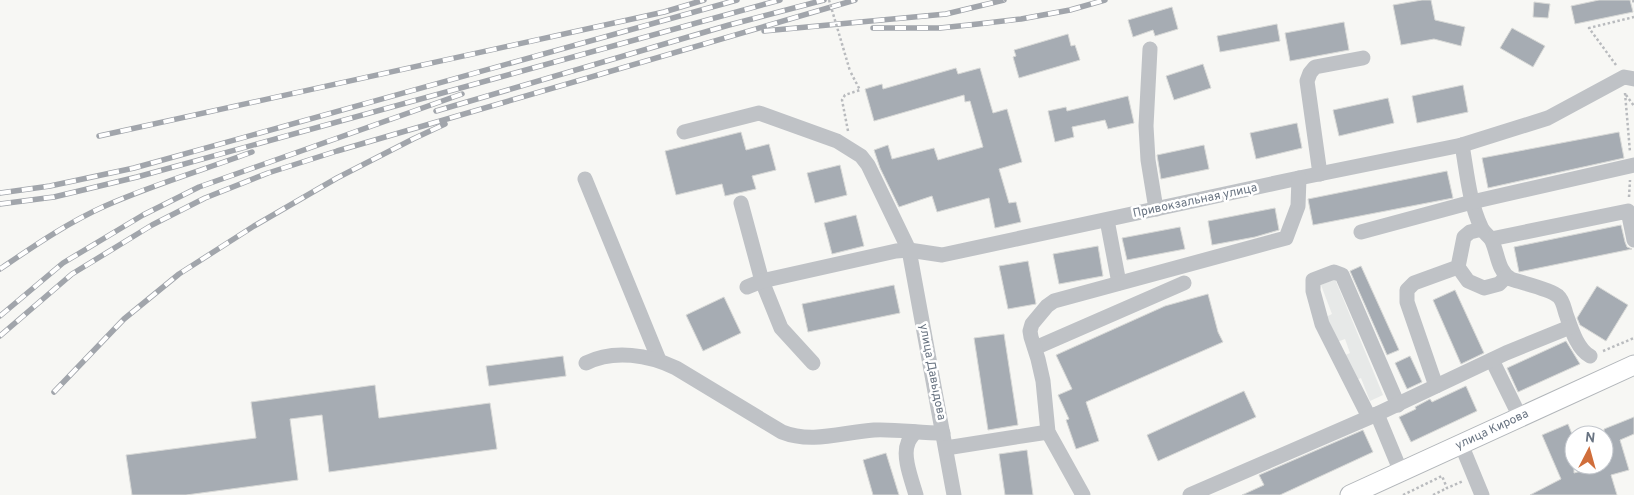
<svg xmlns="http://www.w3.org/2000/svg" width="1634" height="495" font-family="Overpass,sans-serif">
<rect width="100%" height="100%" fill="#f7f7f4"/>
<!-- built -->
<polygon fill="#e7e9e8" points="1335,279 1383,395 1370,401 1361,378 1353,381 1343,356 1350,353 1345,339 1337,342 1326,317 1332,314 1321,285"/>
<!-- building -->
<g fill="#a6acb3" stroke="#d8d9d7">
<polygon points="1422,0 1431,0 1435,20 1465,27 1461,46 1434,39 1401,45 1393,5"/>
<polygon points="1599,0 1630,0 1633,12 1575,24 1571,6"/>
<polygon points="1534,2 1550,4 1548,18 1533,17"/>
<polygon points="1172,7 1178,29 1155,36 1153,30 1133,37 1128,20"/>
<polygon points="1344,22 1349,50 1290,61 1285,33"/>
<polygon points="1277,24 1280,41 1220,52 1217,36"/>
<polygon points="1512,28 1545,46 1533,67 1500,48"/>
<polygon points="1068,34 1071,46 1075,45 1080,60 1019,78 1013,57 1016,56 1014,50"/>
<polygon points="1203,64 1211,88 1174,100 1166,76"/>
<polygon points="956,68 958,74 980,68 993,113 1007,109 1022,162 999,169 1009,203 1016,202 1021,222 995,228 989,198 937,212 932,196 899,207 880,168 874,150 888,145 892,159 934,148 938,160 983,147 970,101 965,102 964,95 874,121 865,89 882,84 883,89"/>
<polygon points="1463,85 1468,112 1417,123 1412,96"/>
<polygon points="1128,96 1134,123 1108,129 1105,120 1072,127 1074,137 1055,142 1048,111 1066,107 1067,111"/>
<polygon points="1388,98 1394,123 1339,136 1333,110"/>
<polygon points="1297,123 1302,148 1256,159 1250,133"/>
<polygon points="741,132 746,150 769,144 776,170 752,176 756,189 725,196 722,184 676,195 665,151"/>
<polygon points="1619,132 1624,158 1488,188 1482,158"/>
<polygon points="1204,145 1209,169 1161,179 1157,155"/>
<polygon points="840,165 847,195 815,203 807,173"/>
<polygon points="1447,171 1453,198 1313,225 1308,199"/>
<polygon points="1275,208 1279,230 1255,237 1212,245 1208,221"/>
<polygon points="856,215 864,246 832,254 824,223"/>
<polygon points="1621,225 1625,242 1627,247 1632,249 1519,272 1514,247"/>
<polygon points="1180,227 1185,249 1127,260 1122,238"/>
<polygon points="1098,246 1103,276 1059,284 1053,254"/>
<polygon points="1028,261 1036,304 1008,309 999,266"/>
<polygon points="1361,266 1399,350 1387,355 1350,271"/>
<polygon points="894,285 900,313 808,332 802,304"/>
<polygon points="1597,286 1628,305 1606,341 1580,325 1577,318"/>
<polygon points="1455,290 1484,353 1461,364 1433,300"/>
<polygon points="1208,294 1218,332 1223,342 1086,402 1099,441 1076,449 1066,420 1069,419 1058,395 1072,389 1056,355 1165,306"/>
<polygon points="724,297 741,333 703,351 686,315"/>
<polygon points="1004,334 1018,425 988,430 974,338"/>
<polygon points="1566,341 1580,364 1518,392 1507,368"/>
<polygon points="563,356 566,376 489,386 486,366"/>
<polygon points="1410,356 1422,382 1407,389 1395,363"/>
<polygon points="375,385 379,418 490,403 497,449 329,472 322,415 290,419 298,480 186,495 132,495 126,455 256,438 251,402"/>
<polygon points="1466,386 1477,411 1411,442 1399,417 1416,409 1415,407 1430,399 1432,402"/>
<polygon points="1244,391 1256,417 1158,461 1147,435"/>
<polygon points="1634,417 1634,434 1620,440 1629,470 1611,475 1617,495 1530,495 1561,479 1542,435 1568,424 1574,439 1574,473 1604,465 1604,429"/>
<polygon points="1363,430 1373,452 1280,495 1242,495 1264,485 1259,475"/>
<polygon points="1027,450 1033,495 1005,495 999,454"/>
<polygon points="886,453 899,495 873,495 863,460"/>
</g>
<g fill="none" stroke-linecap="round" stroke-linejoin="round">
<defs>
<polyline id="major" points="1350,495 1634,365"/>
</defs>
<!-- major casing -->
<use href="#major" stroke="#b2b6ba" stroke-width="21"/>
<!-- path -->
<g stroke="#b9bbbe" stroke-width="2.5" stroke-dasharray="2.5 2.5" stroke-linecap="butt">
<polyline points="1633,0 1634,3"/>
<polyline points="1616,65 1589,28 1634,17"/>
<polyline points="1625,93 1630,152"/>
<polyline points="1626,95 1634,106"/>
<polyline points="848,131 842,100 845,95 860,90 850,71"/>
<polyline points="1629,197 1630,180"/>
<polyline points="1603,351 1634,338"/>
<polyline points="1403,495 1442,476 1447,488 1463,481"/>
<polyline points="1433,495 1447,488"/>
</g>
<!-- minor -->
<g stroke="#bfc2c6" stroke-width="15">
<polyline points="1150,49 1146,126 1148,160 1156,209"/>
<polyline points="684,132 759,113 837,141 861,156 868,165 909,250 954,495"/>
<path d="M1462,145C1467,173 1469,201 1481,227C1483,232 1488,235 1491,239C1498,252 1497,271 1511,279C1522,283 1550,289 1558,296C1563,300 1564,308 1566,314C1571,328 1577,349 1590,356"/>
<polyline points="1320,174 1307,81 1310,73 1315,67 1363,58"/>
<polyline points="585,179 659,360"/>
<polyline points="741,203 762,281 781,328 813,363"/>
<polyline points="1107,220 1119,283"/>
<polyline points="1361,232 1472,202 1634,165"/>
<polyline points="1491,239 1628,211 1634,240"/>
<polyline points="1458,267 1468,281 1484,288 1499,284 1506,277"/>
<polyline points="747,287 762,281 896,251 909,250 942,255 1299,178 1462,145 1548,118 1624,77 1634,79"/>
<polyline points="1035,348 1184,283"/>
<polyline points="1492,360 1520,417"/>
<path d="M586,363C614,349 649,355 676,368L782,432C812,444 843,432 874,430C897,429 920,433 943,433"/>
<polyline points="1436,386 1407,302 1407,290 1414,283 1458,267 1464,237 1470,232 1482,229"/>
<polyline points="1377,414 1401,472"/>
<polyline points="1369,417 1322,324 1313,291 1313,280 1334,272 1342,275 1398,405"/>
<path d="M915,432C912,436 909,439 908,443C902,456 912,481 916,495"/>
<polyline points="1461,444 1482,495"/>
<polyline points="946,448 1048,432"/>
<polyline points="1083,495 1048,432 1043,381 1038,359 1031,337 1030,331 1032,324 1047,306 1054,301 1286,238 1298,206 1299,178"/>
<polyline points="1190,495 1377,414 1506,353 1570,327"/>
</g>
<!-- major -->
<use href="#major" stroke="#fff" stroke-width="19"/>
<defs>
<g id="rail">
<polyline points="873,28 940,28 978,24 1021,19 1070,10 1105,0"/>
<polyline points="764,31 946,14 1004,0"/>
<polyline points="436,111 729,25 824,0"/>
<polyline points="99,136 664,12 704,0"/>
<polyline points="0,193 50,186 134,168 737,0"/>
<polyline points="0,204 54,197 137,177 780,0"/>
<path d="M0,269C34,246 67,223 105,206C152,185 203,170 252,152"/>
<polyline points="0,316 63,263 143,215 199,187 462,94"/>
<polyline points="0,336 72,274 152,225 205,198 268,173 337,151 855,0"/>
<polyline points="54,392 124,319 179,274 254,226 337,178 413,139 445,124"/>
</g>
</defs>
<!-- rail casing -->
<use href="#rail" stroke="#a1a5ab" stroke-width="5.5"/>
<!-- rail -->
<use href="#rail" stroke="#fff" stroke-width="4" stroke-dasharray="11" stroke-linecap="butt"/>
<!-- path-bridge -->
<polyline stroke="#b9bbbe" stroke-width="2.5" stroke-dasharray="2.5 2.5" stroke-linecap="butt" points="829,0 850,71"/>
</g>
<g text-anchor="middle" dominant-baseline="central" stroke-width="5" stroke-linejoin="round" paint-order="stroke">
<!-- street labels -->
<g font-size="12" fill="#697482" stroke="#fff">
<text transform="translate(1195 201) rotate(-12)">Привокзальная улица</text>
<text transform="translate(932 372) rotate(79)">улица Давыдова</text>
<text transform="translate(1492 430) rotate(-25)">улица Кирова</text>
</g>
</g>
<!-- north arrow -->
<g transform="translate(1589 450) rotate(6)"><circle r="24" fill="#ffffff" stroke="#c3c7cd"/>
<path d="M0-4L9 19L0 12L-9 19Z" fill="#d06e3b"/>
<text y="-8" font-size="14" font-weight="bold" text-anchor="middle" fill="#697482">N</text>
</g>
</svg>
